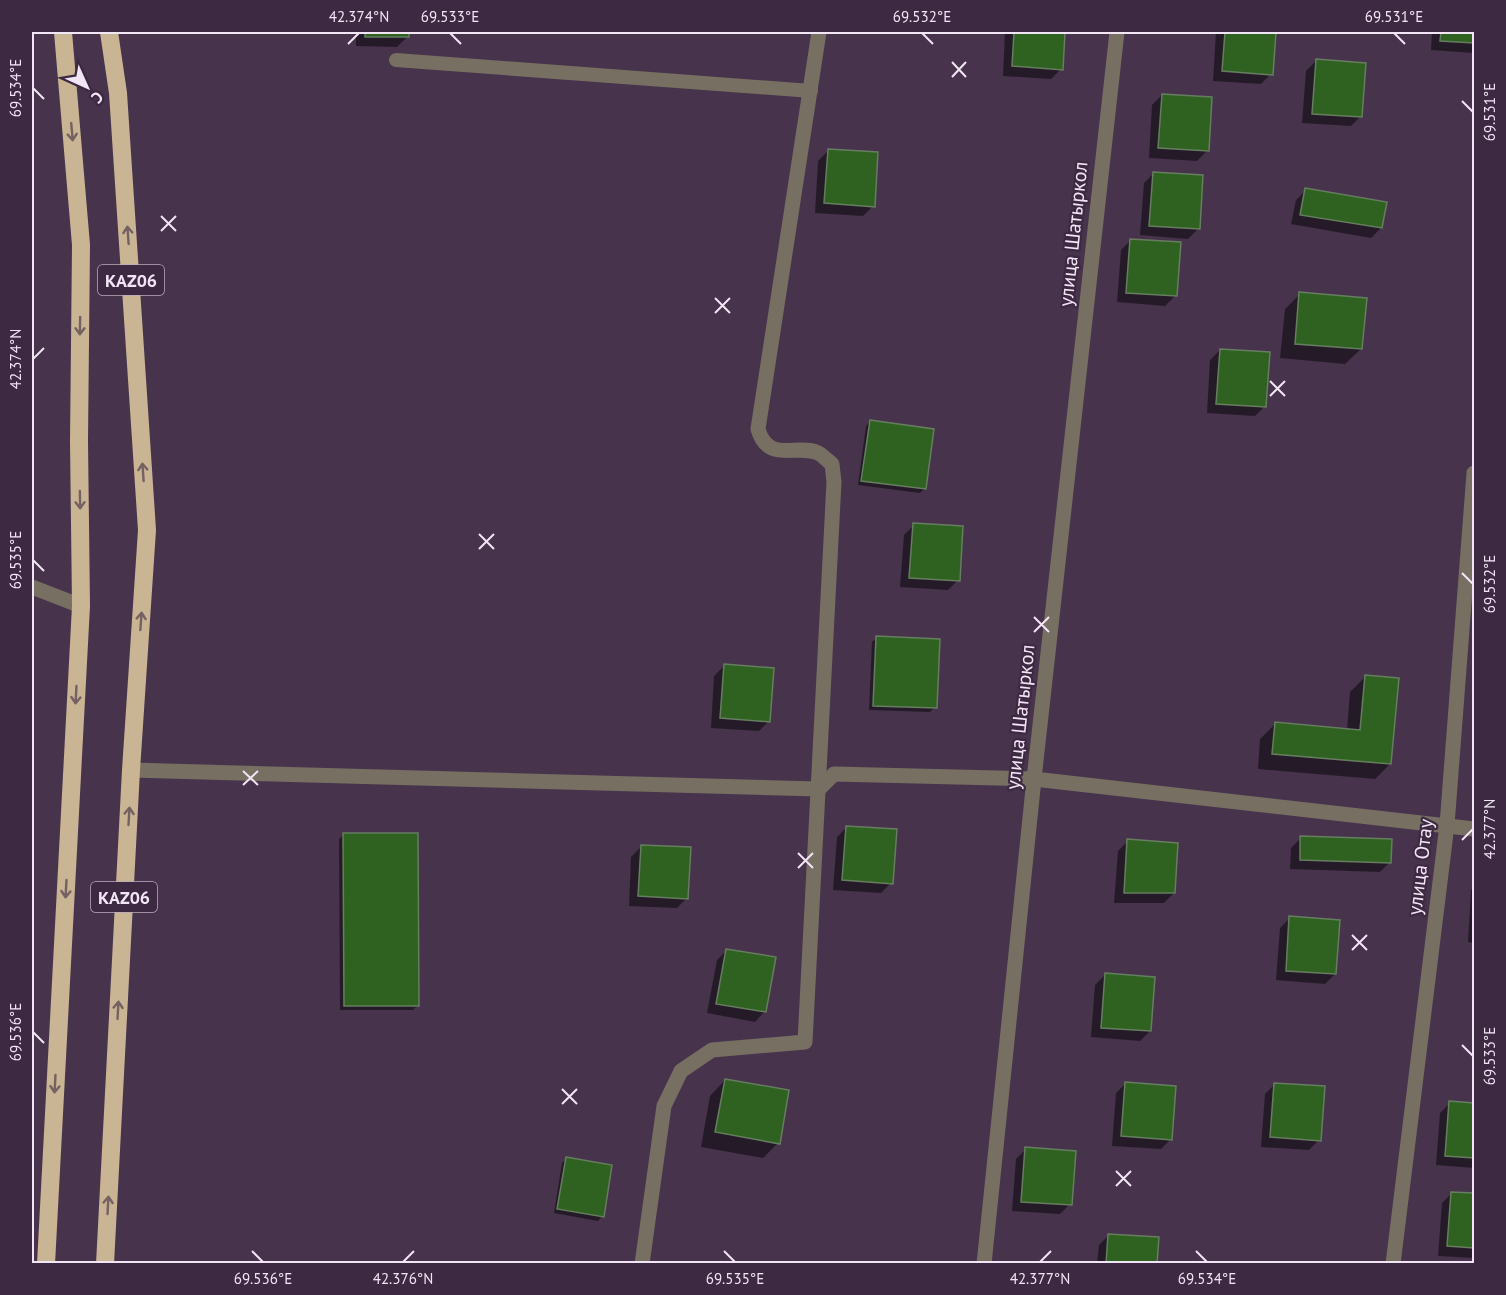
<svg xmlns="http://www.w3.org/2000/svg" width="1506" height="1295" font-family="'PT Sans',sans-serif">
<rect width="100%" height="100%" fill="#47334c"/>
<!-- shadow -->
<g fill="#0007">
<polygon points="356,32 407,32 407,37 397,47 356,46"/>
<polygon points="1005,32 1064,32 1061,69 1051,79 1003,76"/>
<polygon points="1216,32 1274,32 1271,74 1261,84 1213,81"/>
<polygon points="1432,32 1474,32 1474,53 1431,50"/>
<polygon points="1316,61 1361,116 1351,126 1302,123 1306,71"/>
<polygon points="1162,95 1207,151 1197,161 1149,158 1152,105"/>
<polygon points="828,151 873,206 863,216 815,213 818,161"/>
<polygon points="1154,173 1198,229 1188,239 1140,235 1144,183"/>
<polygon points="1306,190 1381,228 1371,238 1291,224 1296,200"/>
<polygon points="1131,240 1175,296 1165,306 1117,302 1121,250"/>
<polygon points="1300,294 1361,349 1345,364 1280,358 1285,309"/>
<polygon points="1220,350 1265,406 1255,416 1207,413 1210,360"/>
<polygon points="870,422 924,489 920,493 858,485 866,426"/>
<polygon points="914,525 958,580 948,590 900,587 904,535"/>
<polygon points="877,638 935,707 930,712 869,710 872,642"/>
<polygon points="724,666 769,721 759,731 711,728 714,676"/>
<polygon points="1365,677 1390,764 1375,779 1258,769 1260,739 1275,724 1347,730 1350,692"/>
<polygon points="847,827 891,883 881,893 833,890 837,837"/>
<polygon points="343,835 418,1005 413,1010 340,1010 339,839"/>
<polygon points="1301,838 1390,862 1380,872 1290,869 1291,848"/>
<polygon points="1128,841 1174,893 1164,903 1114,903 1118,851"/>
<polygon points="641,847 687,898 677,908 629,906 631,857"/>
<polygon points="1474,887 1474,943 1468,942 1471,890"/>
<polygon points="1290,918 1335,974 1325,984 1276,980 1280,928"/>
<polygon points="727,950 765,1011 755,1022 707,1013 717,960"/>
<polygon points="1105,975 1150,1031 1140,1041 1091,1037 1095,985"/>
<polygon points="725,1080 778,1143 763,1158 701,1147 710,1096"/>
<polygon points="1126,1083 1171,1139 1161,1149 1112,1146 1116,1093"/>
<polygon points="1275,1084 1319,1140 1309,1150 1261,1147 1265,1094"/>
<polygon points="1450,1103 1474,1105 1474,1168 1436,1165 1440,1113"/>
<polygon points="1026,1149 1070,1204 1060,1214 1012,1211 1016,1159"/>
<polygon points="567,1159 602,1216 598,1221 554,1213 562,1163"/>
<polygon points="1452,1193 1474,1195 1474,1258 1438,1256 1442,1203"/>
<polygon points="1109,1235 1155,1264 1097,1264 1099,1245"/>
</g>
<!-- building -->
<g fill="#2f6221" stroke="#667d60" stroke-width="1.5">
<rect x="365" y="32" width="44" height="5"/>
<polygon points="1014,32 1065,32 1063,70 1012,66"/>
<polygon points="1225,32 1276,32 1273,75 1222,71"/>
<polygon points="1441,32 1474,32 1474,43 1440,41"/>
<polygon points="1316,59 1366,63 1362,117 1312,114"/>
<polygon points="1162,94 1212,97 1209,151 1158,148"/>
<polygon points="828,149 878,152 875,207 824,203"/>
<polygon points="1153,172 1203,175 1200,229 1149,226"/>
<polygon points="1305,188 1387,202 1382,228 1300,215"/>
<polygon points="1130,239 1181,242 1177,296 1126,293"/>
<polygon points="1299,292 1367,298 1362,349 1295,344"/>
<polygon points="1220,349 1270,352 1266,407 1216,404"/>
<polygon points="870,420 934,429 926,489 861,481"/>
<polygon points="913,523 963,526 960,581 909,578"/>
<polygon points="876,636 940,639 937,708 873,706"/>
<polygon points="724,664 774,668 770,722 720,718"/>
<polygon points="1365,675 1399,678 1391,764 1272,754 1275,722 1360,730"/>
<polygon points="846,826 897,829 893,884 842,880"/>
<polygon points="343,833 418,833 419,1006 344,1006"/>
<polygon points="1300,836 1392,839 1391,863 1300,860"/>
<polygon points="1127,839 1178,843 1175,893 1124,893"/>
<polygon points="641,845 691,847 688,899 638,896"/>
<polygon points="1289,916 1340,920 1336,974 1286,971"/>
<polygon points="726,949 776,957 766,1012 716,1004"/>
<polygon points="1105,973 1155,977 1151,1031 1101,1028"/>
<polygon points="725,1079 789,1090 780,1144 715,1132"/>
<polygon points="1125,1082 1176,1086 1172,1140 1121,1136"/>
<polygon points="1274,1083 1325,1086 1321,1141 1270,1137"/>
<polygon points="1449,1101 1474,1103 1474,1158 1445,1156"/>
<polygon points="1025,1147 1076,1151 1072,1205 1021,1202"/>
<polygon points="566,1157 612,1165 604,1217 557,1209"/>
<polygon points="1451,1192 1474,1193 1474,1248 1447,1246"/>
<polygon points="1108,1234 1159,1237 1157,1264 1106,1264"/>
</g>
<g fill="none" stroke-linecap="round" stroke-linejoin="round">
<!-- lane -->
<polyline stroke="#776f62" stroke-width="14" points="396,60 811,91"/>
<!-- street -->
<g stroke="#776f62" stroke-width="15">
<polyline points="32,587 81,606"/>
<polyline points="131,770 819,789 834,774 1034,779 1474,829"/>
<path d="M642,1264L664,1106L681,1071L712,1050L805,1042L834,482L832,464C828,461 824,457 820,454C799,442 768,465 758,429L819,32"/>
<polyline points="984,1264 1034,779 1117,32"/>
<polyline points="1393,1264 1447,825 1474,473"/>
</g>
<!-- highway -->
<g stroke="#c9b493" stroke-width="18">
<polyline points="46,1264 81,606 79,441 81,245 63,32"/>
<polyline points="105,1264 131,770 147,530 118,93 109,32"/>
</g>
</g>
<!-- one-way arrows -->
<defs><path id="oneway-shaft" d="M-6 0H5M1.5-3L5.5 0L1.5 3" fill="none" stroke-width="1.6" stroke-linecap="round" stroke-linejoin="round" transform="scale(1.5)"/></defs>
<g stroke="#756162">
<use href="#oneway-shaft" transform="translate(72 132) rotate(85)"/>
<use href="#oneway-shaft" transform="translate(128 235) rotate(-94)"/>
<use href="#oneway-shaft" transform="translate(80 326) rotate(91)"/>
<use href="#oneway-shaft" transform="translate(143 472) rotate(-94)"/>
<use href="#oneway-shaft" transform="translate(80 500) rotate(89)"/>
<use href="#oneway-shaft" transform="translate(141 621) rotate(-86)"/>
<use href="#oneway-shaft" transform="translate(76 695) rotate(93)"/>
<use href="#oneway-shaft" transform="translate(129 816) rotate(-87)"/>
<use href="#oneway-shaft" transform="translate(66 889) rotate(93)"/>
<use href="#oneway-shaft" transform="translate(118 1010) rotate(-87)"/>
<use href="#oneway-shaft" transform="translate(55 1084) rotate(93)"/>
<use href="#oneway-shaft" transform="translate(108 1205) rotate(-87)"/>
</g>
<!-- ticks -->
<path fill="none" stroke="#f2e5f5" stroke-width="2" d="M450,33L461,44M922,33L933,44M1394,33L1405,44M348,44L359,33M952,62L966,77M952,77L966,62M33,88L44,99M1462,101L1473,112M161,216L176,231M161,231L176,216M715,298L730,313M715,313L730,298M33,359L44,348M1270,381L1285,396M1270,396L1285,381M479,534L494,549M479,549L494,534M33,560L44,571M1462,573L1473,584M1034,617L1049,632M1034,632L1049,617M243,771L258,785M243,785L258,771M1462,840L1473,829M798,853L813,868M798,868L813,853M1352,935L1367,950M1352,950L1367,935M33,1032L44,1043M1462,1045L1473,1056M562,1089L577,1104M562,1104L577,1089M1116,1171L1131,1186M1116,1186L1131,1171M252,1251L263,1262M724,1251L735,1262M1196,1251L1207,1262M403,1262L414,1251M1040,1262L1051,1251"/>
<g text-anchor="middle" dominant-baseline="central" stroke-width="4.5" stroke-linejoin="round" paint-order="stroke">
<!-- shield labels -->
<g fill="#3d2942" stroke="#bcadbf" stroke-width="1.5">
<rect x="98" y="265" width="66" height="30" rx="4.5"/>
<rect x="91" y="882" width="66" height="30" rx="4.5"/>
</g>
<g font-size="18" font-weight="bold" fill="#f2e5f5">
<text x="131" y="280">KАZ06</text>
<text x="124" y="897">KАZ06</text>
</g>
<!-- street labels -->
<g font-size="20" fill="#f2e5f5" stroke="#3d2942">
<text transform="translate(1073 234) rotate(-84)">улица Шатыркол</text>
<text transform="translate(1020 717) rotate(-84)">улица Шатыркол</text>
<text transform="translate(1420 867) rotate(-83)">улица Отау</text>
</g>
</g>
<!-- border -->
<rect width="1506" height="1295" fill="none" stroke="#3d2942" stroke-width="66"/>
<!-- north arrow -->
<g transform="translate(87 87) rotate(135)" stroke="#3d2942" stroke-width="4.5" paint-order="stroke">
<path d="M0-4.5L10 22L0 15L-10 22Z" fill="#f2e5f5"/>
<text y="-9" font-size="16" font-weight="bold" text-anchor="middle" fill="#f2e5f5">С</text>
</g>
<rect x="33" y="33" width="1440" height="1229" fill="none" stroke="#f2e5f5" stroke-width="2"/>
<g font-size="15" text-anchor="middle" fill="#f2e5f5">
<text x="359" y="22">42.374°N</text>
<text x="450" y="22">69.533°E</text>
<text x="922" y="22">69.532°E</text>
<text x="1394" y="22">69.531°E</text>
<text transform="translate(16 88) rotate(-90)" y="5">69.534°E</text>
<text transform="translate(1490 112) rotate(-90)" y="5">69.531°E</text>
<text transform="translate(16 359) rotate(-90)" y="5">42.374°N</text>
<text transform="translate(16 560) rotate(-90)" y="5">69.535°E</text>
<text transform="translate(1490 584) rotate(-90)" y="5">69.532°E</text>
<text transform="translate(1490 829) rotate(-90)" y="5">42.377°N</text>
<text transform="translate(16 1032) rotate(-90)" y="5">69.536°E</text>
<text transform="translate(1490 1056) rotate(-90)" y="5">69.533°E</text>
<text x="263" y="1284">69.536°E</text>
<text x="403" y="1284">42.376°N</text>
<text x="735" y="1284">69.535°E</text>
<text x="1040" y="1284">42.377°N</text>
<text x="1207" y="1284">69.534°E</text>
</g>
</svg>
